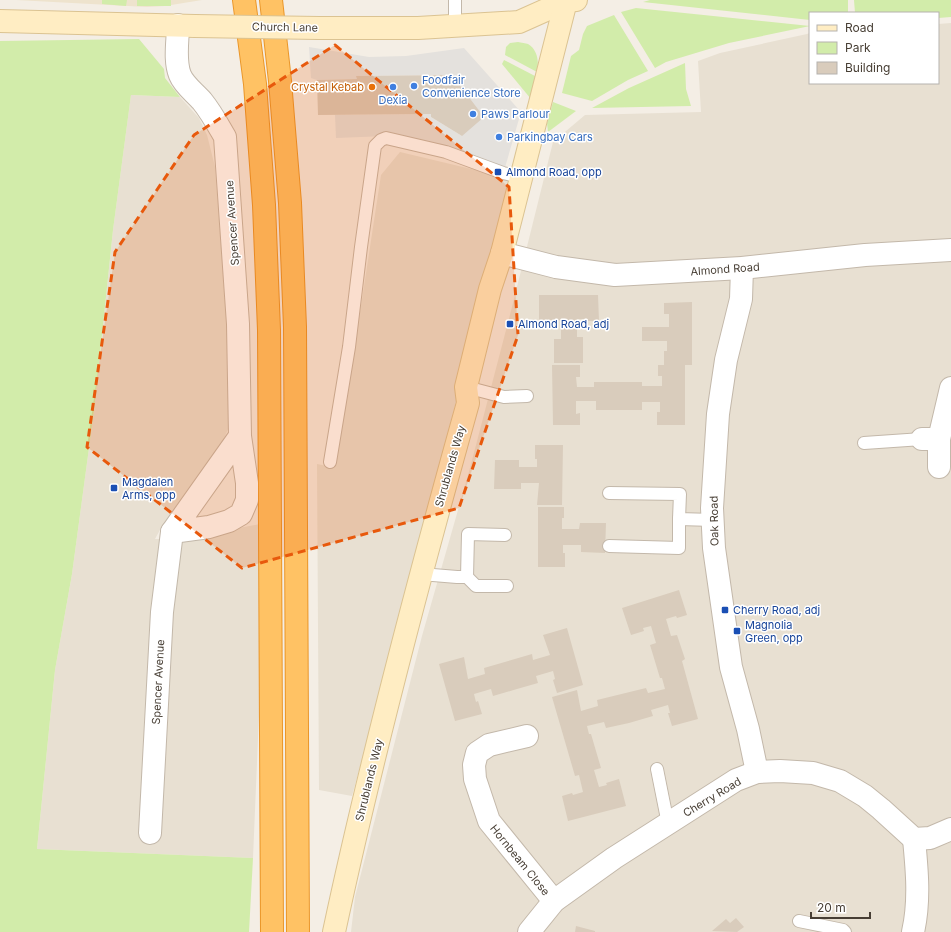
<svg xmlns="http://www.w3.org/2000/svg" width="951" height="932" font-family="Inter,sans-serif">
<rect width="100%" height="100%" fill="#f4eee5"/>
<!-- residential -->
<g fill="#e8e0d2">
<polygon points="951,23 951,932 351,932 355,897 422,636 470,468 512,307 553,142 585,115 701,112 698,61 720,53 807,34 810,33 810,83 938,83 938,24"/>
<polygon points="131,95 180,97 199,118 207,135 215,167 230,365 229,427 216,457 161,528 155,539 181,539 260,524 261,667 253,858 37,849 55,670 72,574 94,411 113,230"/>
<polygon points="400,152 509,178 511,194 426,515 388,665 352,796 319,790 317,464 333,467 361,306 381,175"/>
</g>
<!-- education -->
<polygon fill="#eee3cd" points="16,0 202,0 165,6 147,7"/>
<!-- green -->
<g fill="#d2ecaa">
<polygon points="102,0 127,0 126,6 102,4"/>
<rect x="137" y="0" width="34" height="6"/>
<polygon points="650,0 848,0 848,13 810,13 810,20 643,2"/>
<polygon points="854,0 951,0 951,17 938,18 938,13 855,13"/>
<polygon points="636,8 810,26 729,43 666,62 655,68 621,12"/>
<polygon points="614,15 648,71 628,80 592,101 562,93 571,56 579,50 583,34 587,26"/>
<polygon points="139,39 164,69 165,78 180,97 131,95 113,230 94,411 72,574 55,670 37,849 253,858 249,932 0,932 0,41"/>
<path d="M518,42C521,43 526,43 528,44C538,50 539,62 537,72L505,55L506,47L510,43Z"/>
<polygon points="504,60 535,76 531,99 502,64"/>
<polygon points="685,63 686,89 691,106 592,108 629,88"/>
<polygon points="553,102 576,111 548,132 547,123"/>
</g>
<!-- parking -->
<polygon fill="#e4e1dd" points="309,47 369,57 406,56 464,48 521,112 504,171 386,136 336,138 335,115 431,114 431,117 462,136 458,83 451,82 451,75 357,76 357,79 317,80 311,78"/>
<!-- building -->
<g fill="#d9ccbc">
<polygon points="451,75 451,82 458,83 484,117 462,136 431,117 431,114 318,115 317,80 357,79 356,76"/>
<polygon points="539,295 598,295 599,321 588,321 588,319 577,319 577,337 583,337 583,363 554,363 554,339 561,339 561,320 552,321 552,323 539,323"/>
<polygon points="692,302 692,365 685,365 685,425 657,425 657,412 660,412 660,402 642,402 642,410 596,410 596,401 576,401 576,414 580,413 580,425 553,425 552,365 580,365 580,377 576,377 577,387 594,387 594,382 642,382 642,386 662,386 662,376 658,376 658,365 664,365 664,351 667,351 667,341 642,341 642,327 669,327 669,314 664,314 664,303"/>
<polygon points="535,445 563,445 562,505 537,505 539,483 521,483 521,489 494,489 495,460 519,460 519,467 537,467 537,459 535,459"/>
<polygon points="538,507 564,507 564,518 562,518 562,529 579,529 580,523 606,523 605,553 581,552 581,545 563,545 563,553 565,553 565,567 538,567"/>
<polygon points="679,590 687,615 677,618 676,616 666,619 671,636 677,635 685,659 682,661 698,719 672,726 668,713 670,713 668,705 651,710 653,716 629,723 606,728 604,722 587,726 589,734 591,734 601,768 594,770 599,787 607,785 606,783 619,779 626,806 568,821 562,796 572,793 573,795 583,792 579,775 575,776 552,697 577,690 581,711 598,706 597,700 646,688 648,693 665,689 662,678 660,678 650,645 656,643 651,626 643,628 644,631 631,635 622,608"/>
<polygon points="567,628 583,685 557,693 553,680 555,679 553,671 536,676 538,683 517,689 493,696 491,689 474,694 476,702 478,701 482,714 455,721 439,664 464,657 468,679 485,674 484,668 532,654 533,660 550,655 543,635"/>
<polygon points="736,918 744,927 737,932 712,931 726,919 730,923"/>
<polygon points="576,926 595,931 595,932 575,932"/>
</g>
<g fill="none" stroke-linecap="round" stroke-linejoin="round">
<defs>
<g id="lane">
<polyline points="455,26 455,0"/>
<polyline points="466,387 504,397 527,396"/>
<polyline points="864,443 922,439"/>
<polyline points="330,462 349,347 361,247 375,146 381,140 386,138 446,152 503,173 520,177"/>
<polyline points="609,493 680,494 679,519 713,520"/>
<polyline points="609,546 679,548 679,519"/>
<polyline points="421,574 457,577 467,577 476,586 507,586"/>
<polyline points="467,577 468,534 505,535"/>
<polyline points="657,769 668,824"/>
<polyline points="799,921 843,930 845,932"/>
</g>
<g id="street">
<path d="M178,25C178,41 174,60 180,75C184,85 194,92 202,101C211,112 218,125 225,137L238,324L240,436L247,483V500L241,514L229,521L209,527L172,532L240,436"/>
<polyline points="502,253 556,267 615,275 742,268 865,255 951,250"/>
<polyline points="742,268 741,299 726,360 718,414 712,508 714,548 731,667 748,729 757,772"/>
<polyline points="922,439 939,439 951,388"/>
<polyline points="939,467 939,439"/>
<polyline points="527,736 489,745 477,753 474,765 475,779 489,821 554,901"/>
<polyline points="150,833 162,612 172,532"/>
<polyline points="529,932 554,901 614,858 736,780 757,772 780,771 813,773 840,781 865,796 881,809 914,839 930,838 951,829"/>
<path d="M913,932C920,901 917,870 914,839"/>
</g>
<g id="secondary">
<polyline points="0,21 195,26"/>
<polyline points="319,28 418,28 519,22 566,1 576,0"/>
<path d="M334,932C372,754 419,578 468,403L466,387L490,289L502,253L566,1"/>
</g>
<g id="highway">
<polyline points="244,0 255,84 264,205 269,330 272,932"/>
<polyline points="271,0 280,81 290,203 295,327 298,932"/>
</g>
</defs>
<!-- lane casing -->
<use href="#lane" stroke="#c3b8aa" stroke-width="14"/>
<!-- street casing -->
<use href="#street" stroke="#c3b8aa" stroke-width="24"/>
<!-- secondary casing -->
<use href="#secondary" stroke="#dbc392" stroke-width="24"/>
<!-- highway casing -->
<use href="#highway" stroke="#ea9629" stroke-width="24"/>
<!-- lane -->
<use href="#lane" stroke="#fff" stroke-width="12"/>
<!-- street -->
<use href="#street" stroke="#fff" stroke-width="22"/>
<!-- secondary -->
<use href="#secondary" stroke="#ffedc3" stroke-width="22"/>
<!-- highway -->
<use href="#highway" stroke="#ffc264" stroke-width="22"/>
<defs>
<polyline id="secondary-bridge" points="195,26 319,28"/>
</defs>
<!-- secondary-bridge casing -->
<use href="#secondary-bridge" stroke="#dbc392" stroke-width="24" stroke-linecap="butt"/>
<!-- secondary-bridge -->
<use href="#secondary-bridge" stroke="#ffedc3" stroke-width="22"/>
</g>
<!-- marked area -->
<path fill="#e8590c" fill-opacity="0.2" stroke="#e8590c" stroke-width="3" stroke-dasharray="8 5" stroke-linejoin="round" d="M335,45L509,187L518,335L459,508L242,568L87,447L115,252L194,135Z"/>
<!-- markers -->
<g fill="#3f7fe0" stroke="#fff" stroke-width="1.5">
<circle cx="414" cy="86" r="4"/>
<circle cx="393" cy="87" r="4"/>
<circle cx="473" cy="114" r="4"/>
<circle cx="499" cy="137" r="4"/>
</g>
<circle fill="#e8710a" stroke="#fff" stroke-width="1.5" cx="372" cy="87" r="4"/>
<g fill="#1a4fb4" stroke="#fff" stroke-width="1.5">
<rect x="494" y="168" width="8" height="8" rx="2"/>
<rect x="506" y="320" width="8" height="8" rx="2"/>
<rect x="110" y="484" width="8" height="8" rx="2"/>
<rect x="721" y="606" width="8" height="8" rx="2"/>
<rect x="733" y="627" width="8" height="8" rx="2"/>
</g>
<g text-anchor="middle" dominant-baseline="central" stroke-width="3" stroke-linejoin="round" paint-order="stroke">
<!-- street labels -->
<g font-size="11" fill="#473e34" stroke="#fff">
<text transform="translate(285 27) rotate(1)">Church Lane</text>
<text transform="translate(232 223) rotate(-94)">Spencer Avenue</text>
<text transform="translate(725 269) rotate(-4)">Almond Road</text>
<text transform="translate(450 466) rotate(-74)">Shrublands Way</text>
<text transform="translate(714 521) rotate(-91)">Oak Road</text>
<text transform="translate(158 682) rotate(-87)">Spencer Avenue</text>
<text transform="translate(369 780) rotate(-76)">Shrublands Way</text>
<text transform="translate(712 797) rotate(-31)">Cherry Road</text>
<text transform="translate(520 860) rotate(51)">Hornbeam Close</text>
</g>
<!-- shop labels -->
<g font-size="11" fill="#366cbe" stroke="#fff" text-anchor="start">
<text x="422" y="80">Foodfair<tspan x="422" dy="13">Convenience Store</tspan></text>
<text x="393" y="100" text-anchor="middle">Dexia</text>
<text x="481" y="114">Paws Parlour</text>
<text x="507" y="137">Parkingbay Cars</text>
</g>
<!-- food labels -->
<g font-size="11" fill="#c56008" stroke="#fff" text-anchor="end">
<text x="364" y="87">Crystal Kebab</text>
</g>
<!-- transit labels -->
<g font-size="11" fill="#164399" stroke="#fff" text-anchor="start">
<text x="506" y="172">Almond Road, opp</text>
<text x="518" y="324">Almond Road, adj</text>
<text x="122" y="482">Magdalen<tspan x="122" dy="13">Arms, opp</tspan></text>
<text x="733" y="610">Cherry Road, adj</text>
<text x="745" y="625">Magnolia<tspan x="745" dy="13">Green, opp</tspan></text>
</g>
</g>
<!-- legend -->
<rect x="809" y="12" width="130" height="72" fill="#ffffff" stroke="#b5b2ae"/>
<rect x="817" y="25" width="20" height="6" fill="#ffedc3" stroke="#b5b2ae"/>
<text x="845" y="32" font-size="12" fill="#473e34">Road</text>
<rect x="817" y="42" width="20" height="12" fill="#d2ecaa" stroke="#b5b2ae"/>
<text x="845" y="52" font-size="12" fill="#473e34">Park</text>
<rect x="817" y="62" width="20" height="12" fill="#d9ccbc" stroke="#b5b2ae"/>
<text x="845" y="72" font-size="12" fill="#473e34">Building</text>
<!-- scale -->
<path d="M811 912v6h59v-6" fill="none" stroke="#473e34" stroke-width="2"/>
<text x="817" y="912" font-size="12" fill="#473e34" stroke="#ffffff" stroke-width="3" paint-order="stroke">20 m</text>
</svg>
